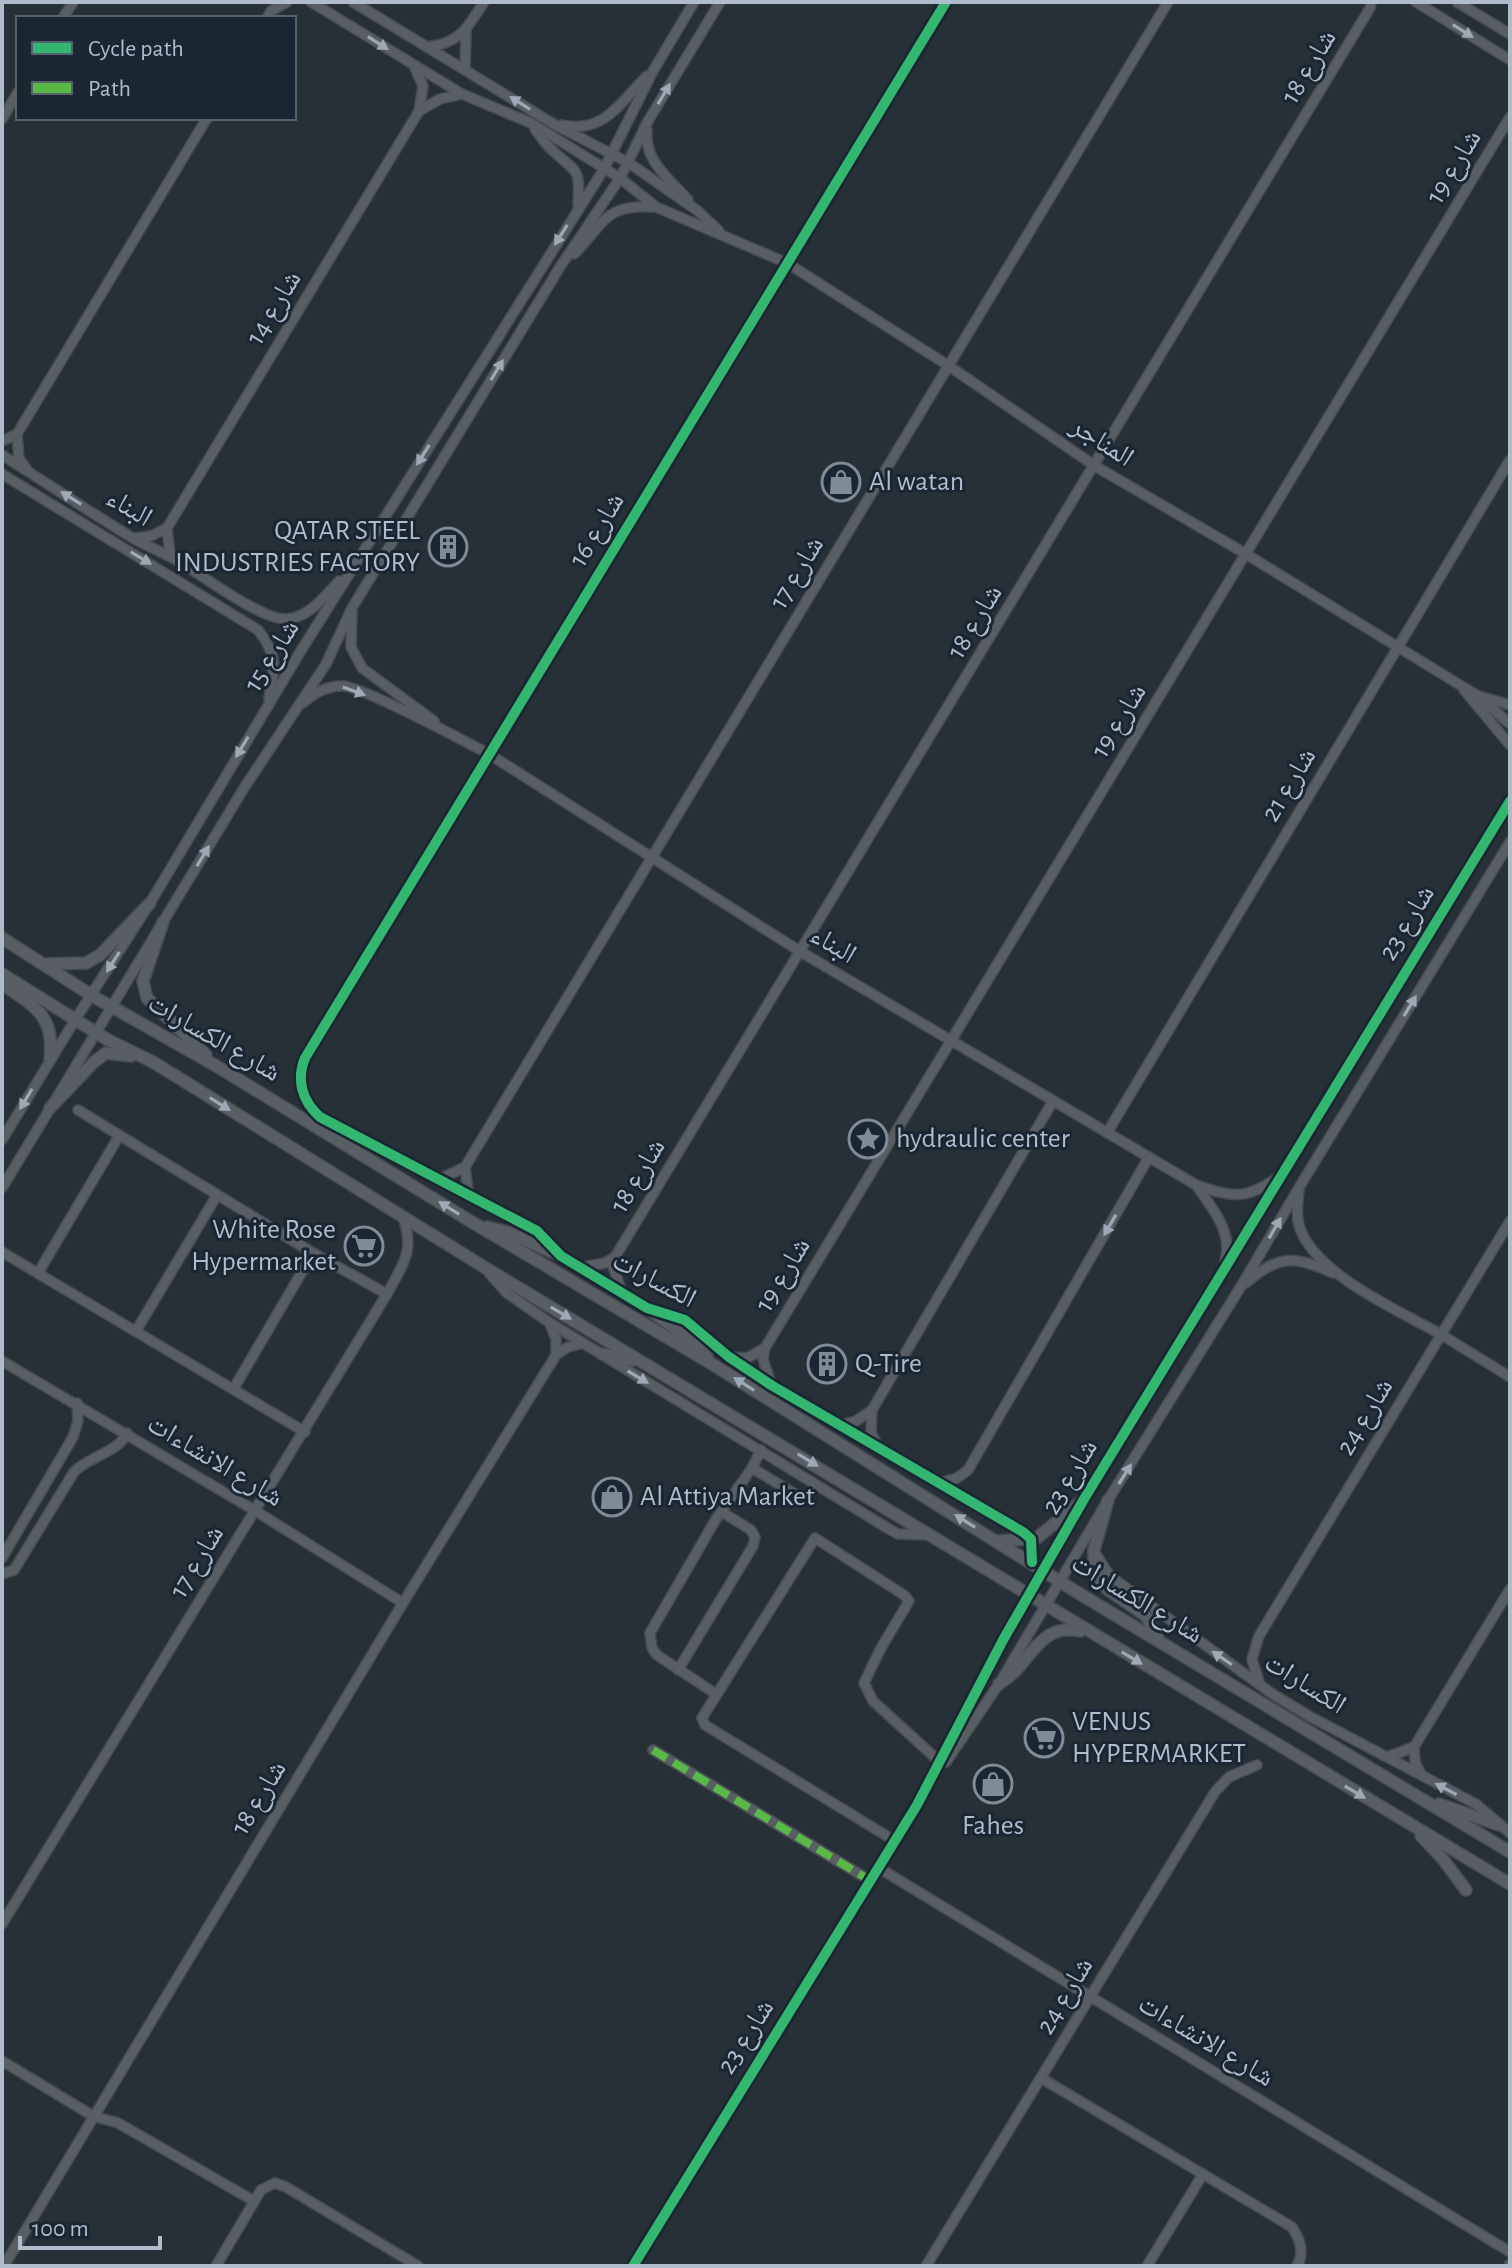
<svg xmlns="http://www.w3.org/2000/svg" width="1512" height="2268" font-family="'Alegreya Sans','Noto Naskh Arabic',sans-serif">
<rect width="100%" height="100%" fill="#272f37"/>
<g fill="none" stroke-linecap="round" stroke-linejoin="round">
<defs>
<g id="minor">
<polyline points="311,2 462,94 531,123 620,178 656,207 787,263 949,366 1095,466 1246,554 1478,696 1510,724"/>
<polyline points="353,2 552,123 629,163 698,211 719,231"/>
<path d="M946,2L305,1058C296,1080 302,1101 320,1117L537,1231L561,1256L647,1308L685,1320L729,1357L771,1385L1023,1532L1031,1539L1032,1562"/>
<polyline points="1416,2 1510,60"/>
<polyline points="1457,2 1510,34"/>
<polyline points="63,18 73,2"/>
<polyline points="267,18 271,11 287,2"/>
<path d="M427,47C461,43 467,28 484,2"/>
<polyline points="465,69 466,31"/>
<polyline points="419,111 440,99 462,94"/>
<polyline points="2,119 18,92"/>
<path d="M562,125C605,134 620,102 647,76"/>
<path d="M535,129C540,135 545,144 552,150C575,172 581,166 578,204"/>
<path d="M647,130C644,162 669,178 688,200"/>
<path d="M574,254C606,222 604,204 655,207"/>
<polyline points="17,434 19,459 26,468"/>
<polyline points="2,441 17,434 207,118"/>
<path d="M2,455C45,482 87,510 131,537C147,546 164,553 180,562C203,576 262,620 286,619C309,618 325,596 339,581"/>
<path d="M2,474L258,630C278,655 275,668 269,698"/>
<polyline points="136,538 151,536 167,528"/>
<polyline points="176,560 170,555 167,528 419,111 423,86 415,68"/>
<polyline points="352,611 351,647 362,668 434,721"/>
<polyline points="1464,690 1510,745"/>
<polyline points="1479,696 1510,705"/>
<path d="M303,703C314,693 326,686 342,686C360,685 466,742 489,754L801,952L1196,1185C1235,1198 1245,1200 1280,1176"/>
<polyline points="78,1110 313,1253 387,1294"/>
<polyline points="1107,1133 1510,460"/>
<polyline points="2,1140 75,1020 150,903 302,649 604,169 653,71 694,2"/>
<polyline points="465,1167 468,1190 473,1198"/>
<polyline points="438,1180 465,1167 1168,2"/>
<path d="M1196,1185C1211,1206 1234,1233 1225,1261"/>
<polyline points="2,1188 244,788 326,664 352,608 560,267 620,178 648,121 720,2"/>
<path d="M1299,1189C1298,1203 1295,1218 1301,1231C1320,1277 1402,1312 1442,1335C1465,1349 1487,1363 1510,1377"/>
<polyline points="2,1252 305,1432"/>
<polyline points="615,1257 613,1266 621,1290"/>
<polyline points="583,1267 605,1263 615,1257 1370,8 1371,2"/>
<polyline points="38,1273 119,1136"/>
<polyline points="489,1273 507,1293 550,1323 889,1529 898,1534 929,1535"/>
<path d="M1246,1283C1278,1255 1294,1255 1333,1273"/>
<polyline points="550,1324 556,1339 556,1355"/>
<polyline points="136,1331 217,1195"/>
<polyline points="731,1357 747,1358 765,1348"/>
<polyline points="2,1361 254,1510 403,1603"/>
<polyline points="771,1384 763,1359 765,1348 1510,117"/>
<polyline points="234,1388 313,1253"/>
<polyline points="840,1425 856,1421 872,1410"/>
<polyline points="878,1447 871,1433 872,1410 1053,1101"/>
<polyline points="752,1468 805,1500"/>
<polyline points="939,1483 957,1478 968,1470 1149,1157"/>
<polyline points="1095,1553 1110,1576 1271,1693 1309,1716 1476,1804 1510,1833"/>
<polyline points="2,1558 73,1437 78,1421 77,1403"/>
<path d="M2,1574L14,1570L74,1472C89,1456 118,1453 127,1433"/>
<polyline points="678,1670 753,1546 755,1537 751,1530 722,1512"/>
<polyline points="1259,1682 1252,1659 1259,1636 1510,1221"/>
<polyline points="716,1694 657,1655 652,1648 650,1633 716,1519 752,1468 761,1450"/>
<polyline points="1414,1747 1415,1762 1421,1775"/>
<polyline points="653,1750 871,1881"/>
<polyline points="1387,1757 1414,1747 1510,1589"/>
<polyline points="946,1762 999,1684 1108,1500 1240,1288 1300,1186 1510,842"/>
<polyline points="895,1841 705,1725 702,1718 815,1538 904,1595 909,1601 881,1648 864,1683 873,1701 941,1763"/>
<polyline points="879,1868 1510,2252"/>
<path d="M2,1924L387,1294C403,1264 415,1252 403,1217"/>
<polyline points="2,2061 93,2116 118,2123 254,2201"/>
<path d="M1041,2078L1292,2227C1300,2240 1305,2252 1297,2266"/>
<polyline points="4,2266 403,1603 556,1355 568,1347 583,1343"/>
<polyline points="216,2266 261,2190 275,2183 286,2187 418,2266"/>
<polyline points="633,2266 917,1805 1003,1640 1084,1499 1510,801"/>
<polyline points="926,2266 1215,1792 1229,1777 1257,1765"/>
<polyline points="1147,2266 1203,2174"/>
<polyline points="1509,2266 1510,2264"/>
</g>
<g id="tertiary">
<polyline points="163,922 143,981 147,998 206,1055"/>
<polyline points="2,938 91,995 218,1067 475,1224 712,1364 1080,1594 1510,1852"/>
<polyline points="47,964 86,963 100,955 150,903"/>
<polyline points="2,974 108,1040 153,1062 484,1267 1510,1884"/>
<path d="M2,984C35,1007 55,1015 50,1059"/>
<polyline points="50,1108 94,1062 106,1053 131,1056"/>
<polyline points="487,1227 507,1232 561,1256"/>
<polyline points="647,1308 697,1345 707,1357"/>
<polyline points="602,1354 633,1360"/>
<polyline points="1108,1500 1094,1550 1094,1571 1107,1589 1146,1616 1159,1641"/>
<polyline points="999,1541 1037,1538 1084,1499"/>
<path d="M999,1684C1006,1679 1013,1674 1019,1667C1037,1646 1049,1624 1080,1631"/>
<polyline points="1439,1804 1499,1825"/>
<polyline points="1421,1836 1442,1858 1466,1890"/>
</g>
</defs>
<!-- minor casing -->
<use href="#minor" stroke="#464b51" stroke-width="12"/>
<!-- tertiary casing -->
<use href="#tertiary" stroke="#464b51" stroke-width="14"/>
<!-- minor -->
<use href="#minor" stroke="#585e64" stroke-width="9"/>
<!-- tertiary -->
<use href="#tertiary" stroke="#585e64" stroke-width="11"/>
<!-- quiet -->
<polyline stroke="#58b947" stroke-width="8" stroke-dasharray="16 8" stroke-linecap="butt" points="653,1750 871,1881"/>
<defs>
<g id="cycleway">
<path d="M946,2L305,1058C296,1080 302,1101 320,1117L537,1231L561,1256L647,1308L685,1320L729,1357L771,1385L1023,1532L1031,1539L1032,1562"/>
<polyline points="633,2266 917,1805 1003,1640 1084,1499 1510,801"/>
</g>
</defs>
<!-- cycleway casing -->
<use href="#cycleway" stroke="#1a2632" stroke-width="15"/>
<!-- cycleway -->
<use href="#cycleway" stroke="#33b770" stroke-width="10"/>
</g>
<!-- one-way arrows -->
<defs><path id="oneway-solid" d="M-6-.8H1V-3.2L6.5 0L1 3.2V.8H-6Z" transform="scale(2)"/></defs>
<g fill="#9ea9b5">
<use href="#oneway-solid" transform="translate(1463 31) rotate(32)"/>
<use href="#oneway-solid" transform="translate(378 43) rotate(32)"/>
<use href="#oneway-solid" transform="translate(664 94) rotate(-59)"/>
<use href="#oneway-solid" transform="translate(520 103) rotate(-148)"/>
<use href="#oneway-solid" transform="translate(561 235) rotate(122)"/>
<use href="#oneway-solid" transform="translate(497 370) rotate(-59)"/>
<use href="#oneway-solid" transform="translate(423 455) rotate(122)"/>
<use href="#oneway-solid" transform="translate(71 498) rotate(-148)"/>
<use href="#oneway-solid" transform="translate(141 558) rotate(31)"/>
<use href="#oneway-solid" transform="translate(354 691) rotate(20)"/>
<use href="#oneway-solid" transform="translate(242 747) rotate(121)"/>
<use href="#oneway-solid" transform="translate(203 856) rotate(-59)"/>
<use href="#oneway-solid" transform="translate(113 962) rotate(123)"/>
<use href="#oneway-solid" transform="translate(1410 1006) rotate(-59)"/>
<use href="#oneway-solid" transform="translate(26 1099) rotate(121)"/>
<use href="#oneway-solid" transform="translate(220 1104) rotate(32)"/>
<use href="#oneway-solid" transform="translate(449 1208) rotate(-148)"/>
<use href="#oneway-solid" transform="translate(1110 1225) rotate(120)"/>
<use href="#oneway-solid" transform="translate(1275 1228) rotate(-60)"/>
<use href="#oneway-solid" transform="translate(561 1313) rotate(31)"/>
<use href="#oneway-solid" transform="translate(638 1377) rotate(31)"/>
<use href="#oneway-solid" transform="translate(744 1384) rotate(-148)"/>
<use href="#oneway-solid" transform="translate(808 1460) rotate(31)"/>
<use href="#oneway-solid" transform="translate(1125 1474) rotate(-58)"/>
<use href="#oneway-solid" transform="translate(965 1521) rotate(-148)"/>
<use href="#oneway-solid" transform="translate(1132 1658) rotate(31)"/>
<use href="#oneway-solid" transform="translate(1222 1658) rotate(-146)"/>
<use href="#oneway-solid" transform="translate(1446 1789) rotate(-152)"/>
<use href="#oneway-solid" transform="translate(1355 1792) rotate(31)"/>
</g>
<!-- icons -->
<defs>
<symbol id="shop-ring" viewBox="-11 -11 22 22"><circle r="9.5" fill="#1a2632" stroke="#808b96" stroke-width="1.5"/><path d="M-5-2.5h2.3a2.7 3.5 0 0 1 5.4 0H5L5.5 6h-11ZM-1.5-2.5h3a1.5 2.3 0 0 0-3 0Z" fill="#808b96"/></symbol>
<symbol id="building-ring" viewBox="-11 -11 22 22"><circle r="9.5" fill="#1a2632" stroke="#808b96" stroke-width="1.5"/><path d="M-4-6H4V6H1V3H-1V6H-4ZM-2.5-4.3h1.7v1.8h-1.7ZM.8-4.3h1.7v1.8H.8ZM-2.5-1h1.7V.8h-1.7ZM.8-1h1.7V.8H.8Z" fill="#808b96"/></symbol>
<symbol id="sight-ring" viewBox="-11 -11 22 22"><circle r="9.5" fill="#1a2632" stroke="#808b96" stroke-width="1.5"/><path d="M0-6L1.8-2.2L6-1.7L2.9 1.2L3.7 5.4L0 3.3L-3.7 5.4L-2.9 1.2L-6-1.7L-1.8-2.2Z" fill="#808b96"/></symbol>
<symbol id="supermarket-ring" viewBox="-11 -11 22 22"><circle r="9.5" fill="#1a2632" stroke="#808b96" stroke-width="1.5"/><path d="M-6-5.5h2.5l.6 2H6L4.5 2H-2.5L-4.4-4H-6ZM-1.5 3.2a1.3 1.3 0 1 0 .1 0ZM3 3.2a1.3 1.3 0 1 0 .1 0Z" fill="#808b96"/></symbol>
</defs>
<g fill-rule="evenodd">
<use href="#shop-ring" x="819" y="460" width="44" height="44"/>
<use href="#building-ring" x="426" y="525" width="44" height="44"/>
<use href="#sight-ring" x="846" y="1117" width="44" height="44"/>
<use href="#supermarket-ring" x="342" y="1224" width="44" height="44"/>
<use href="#building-ring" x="805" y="1342" width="44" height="44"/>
<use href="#shop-ring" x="590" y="1475" width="44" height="44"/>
<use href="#supermarket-ring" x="1022" y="1716" width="44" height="44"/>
<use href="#shop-ring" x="971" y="1762" width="44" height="44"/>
</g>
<g text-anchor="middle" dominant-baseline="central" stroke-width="6" stroke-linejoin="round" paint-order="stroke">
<!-- street labels -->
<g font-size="28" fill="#b0bcc9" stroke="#1a2632">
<text transform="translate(1309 67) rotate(-59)">شارع 18</text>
<text transform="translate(1454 167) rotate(-59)">شارع 19</text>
<text transform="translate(274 308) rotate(-59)">شارع 14</text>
<text transform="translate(1102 442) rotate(33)">المناجر</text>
<text transform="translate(129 508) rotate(31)">البناء</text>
<text transform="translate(597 530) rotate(-59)">شارع 16</text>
<text transform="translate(797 573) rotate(-59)">شارع 17</text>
<text transform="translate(975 622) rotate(-59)">شارع 18</text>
<text transform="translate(272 656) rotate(-58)">شارع 15</text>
<text transform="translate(1119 721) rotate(-59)">شارع 19</text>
<text transform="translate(1289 785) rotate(-59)">شارع 21</text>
<text transform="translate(1407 923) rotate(-59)">شارع 23</text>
<text transform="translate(833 945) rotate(31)">البناء</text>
<text transform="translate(214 1038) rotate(30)">شارع الكسارات</text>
<text transform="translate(638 1176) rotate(-59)">شارع 18</text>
<text transform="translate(783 1275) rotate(-59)">شارع 19</text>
<text transform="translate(654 1280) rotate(28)">الكسارات</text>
<text transform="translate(1365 1417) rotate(-59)">شارع 24</text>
<text transform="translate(215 1461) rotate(31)">شارع الانشاءات</text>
<text transform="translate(1070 1477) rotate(-59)">شارع 23</text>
<text transform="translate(197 1562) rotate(-59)">شارع 17</text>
<text transform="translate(1137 1599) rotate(31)">شارع الكسارات</text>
<text transform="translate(1305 1684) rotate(32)">الكسارات</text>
<text transform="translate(259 1798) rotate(-59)">شارع 18</text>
<text transform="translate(1065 1996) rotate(-59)">شارع 24</text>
<text transform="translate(746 2037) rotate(-58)">شارع 23</text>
<text transform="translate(1206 2041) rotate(31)">شارع الانشاءات</text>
</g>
<!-- poi labels -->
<g font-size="28" fill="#b0bcc9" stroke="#1a2632" text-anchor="start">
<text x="869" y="482">Al watan</text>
<text x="420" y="531" text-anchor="end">QATAR STEEL<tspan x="420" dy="32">INDUSTRIES FACTORY</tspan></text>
<text x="896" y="1139">hydraulic center</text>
<text x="336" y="1230" text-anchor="end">White Rose<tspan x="336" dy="32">Hypermarket</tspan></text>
<text x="855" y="1364">Q-Tire</text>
<text x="640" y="1497">Al Attiya Market</text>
<text x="1072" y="1722">VENUS<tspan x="1072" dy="32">HYPERMARKET</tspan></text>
<text x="993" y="1826" text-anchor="middle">Fahes</text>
</g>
</g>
<!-- border -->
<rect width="1512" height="2268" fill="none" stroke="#b0bcc9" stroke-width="8"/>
<!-- legend -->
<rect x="16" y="16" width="280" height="104" fill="#1a2632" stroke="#56626e" stroke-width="2"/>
<rect x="32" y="42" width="40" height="12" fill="#33b770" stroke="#56626e" stroke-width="2"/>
<text x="88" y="56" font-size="24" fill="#b0bcc9">Cycle path</text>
<rect x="32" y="82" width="40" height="12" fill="#58b947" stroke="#56626e" stroke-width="2"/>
<text x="88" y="96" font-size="24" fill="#b0bcc9">Path</text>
<!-- scale -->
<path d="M20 2236v12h140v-12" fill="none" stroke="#b0bcc9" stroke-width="4"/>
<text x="32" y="2236" font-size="24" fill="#b0bcc9" stroke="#1a2632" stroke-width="6" paint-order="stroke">100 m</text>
</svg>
